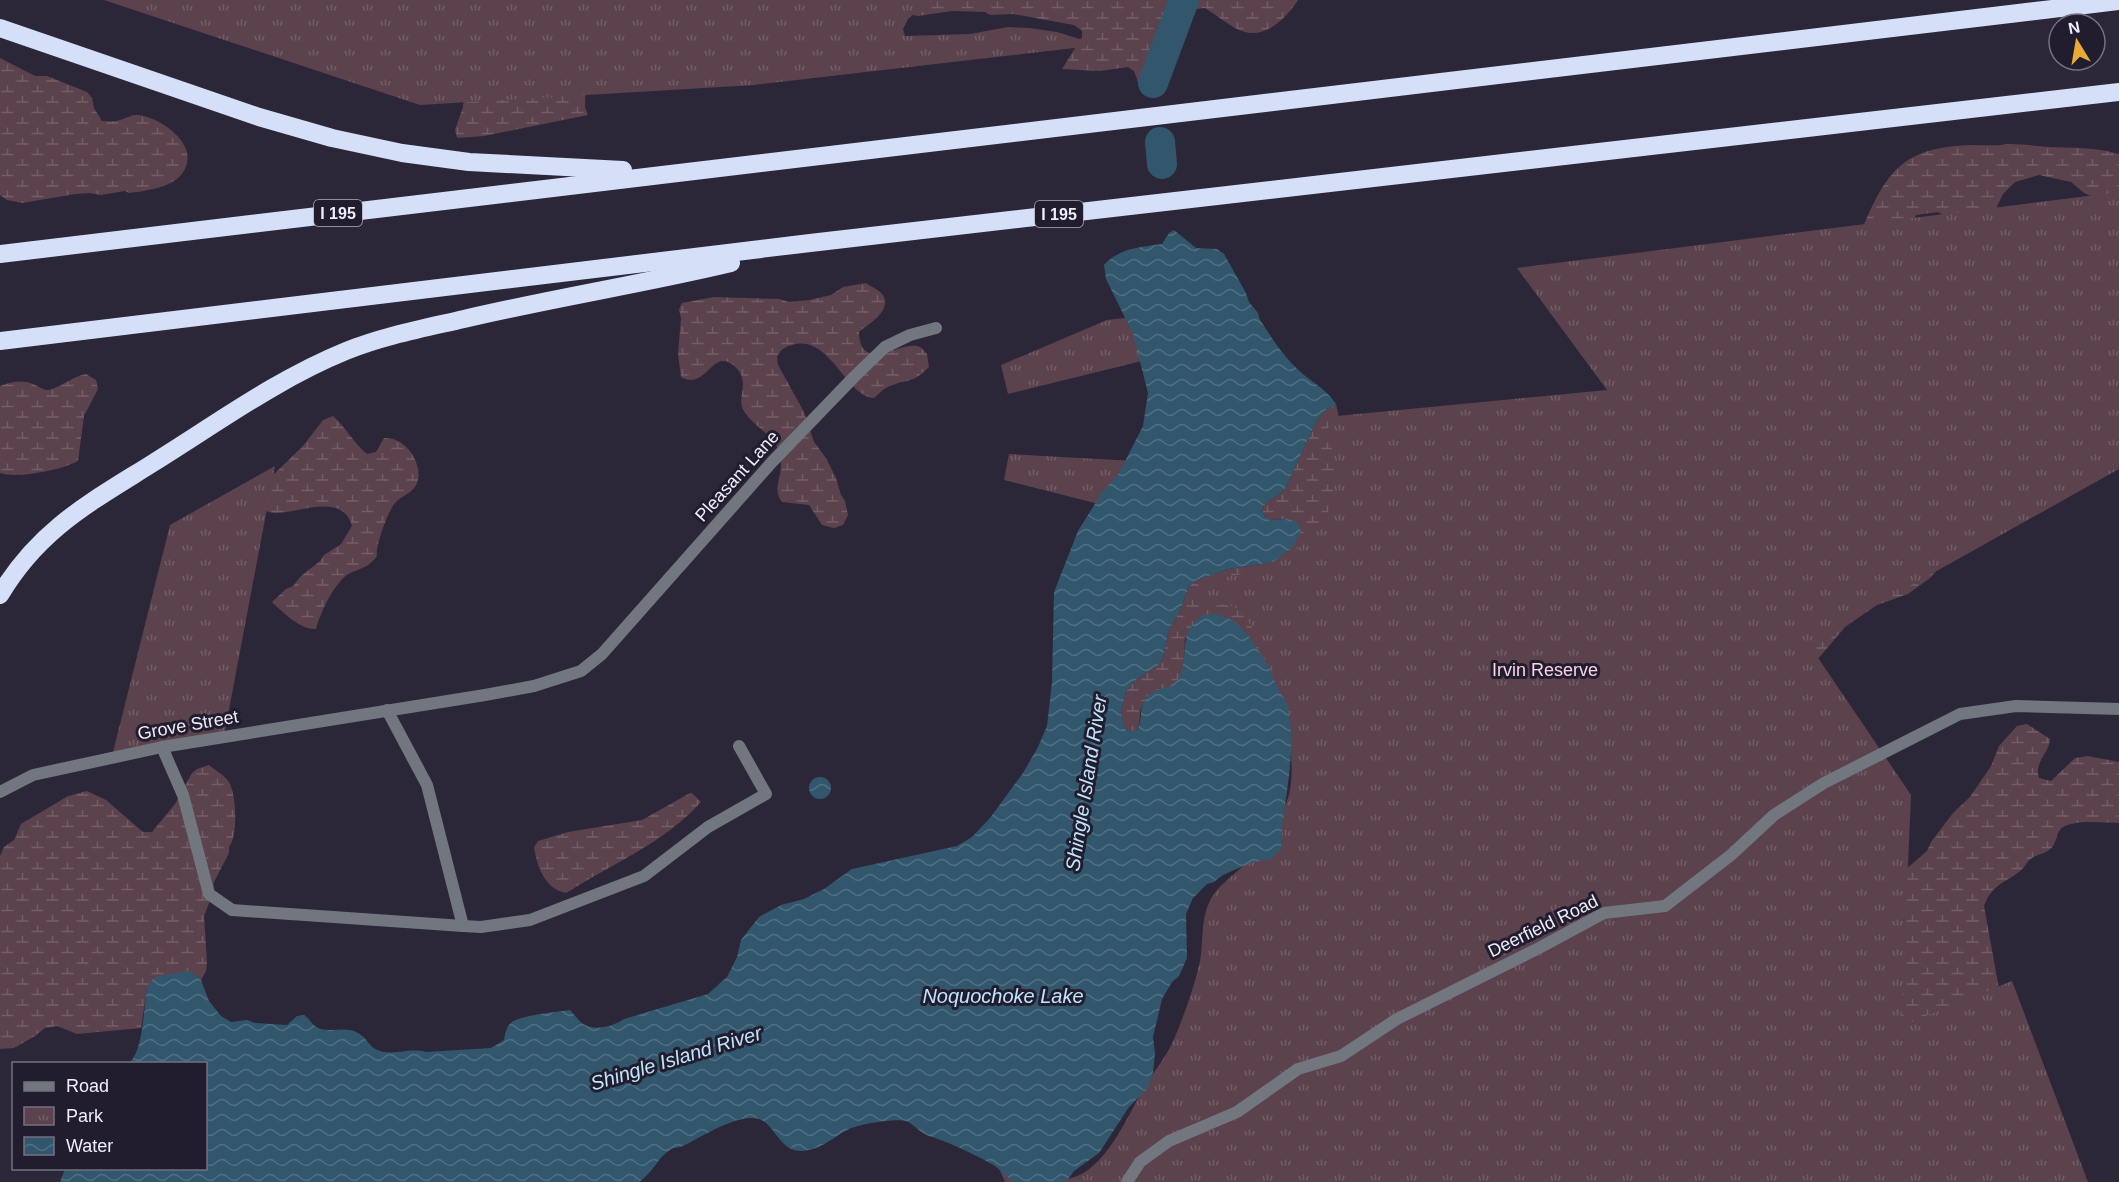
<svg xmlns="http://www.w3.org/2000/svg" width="2119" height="1182" font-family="Helvetica,sans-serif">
<defs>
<pattern id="wetland-marsh" width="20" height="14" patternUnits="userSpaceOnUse" patternTransform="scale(1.5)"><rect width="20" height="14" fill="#5b424d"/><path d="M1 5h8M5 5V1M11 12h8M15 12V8" fill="none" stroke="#735e67"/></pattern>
<pattern id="park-tufts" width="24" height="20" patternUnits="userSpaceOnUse" patternTransform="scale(1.5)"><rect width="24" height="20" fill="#5b424d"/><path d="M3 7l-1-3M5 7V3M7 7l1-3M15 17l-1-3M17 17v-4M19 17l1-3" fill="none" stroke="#735e67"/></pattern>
<pattern id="water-waves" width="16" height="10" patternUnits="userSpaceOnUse" patternTransform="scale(1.5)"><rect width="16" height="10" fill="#32576d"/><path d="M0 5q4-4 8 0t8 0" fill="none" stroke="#506f83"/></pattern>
</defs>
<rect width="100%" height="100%" fill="#2b2739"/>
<!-- wetland -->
<g fill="url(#wetland-marsh)">
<polygon points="587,0 585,107 588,115 484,136 457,138 455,130 463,107 468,65"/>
<path d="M905,0H1298C1288,16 1267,38 1245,32C1231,28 1218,16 1205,8L1187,10L1178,21L1161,75L1150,85L1138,82L1134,71L1128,67L1100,71L1062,69L1082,37V31L1074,25L1013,14L990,15L985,12L952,11L918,16L908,14Z"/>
<path d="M0,58L35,76H47L87,92L92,98L94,108L102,121C106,121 111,122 116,121C123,120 131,114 138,115C163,118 204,148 181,175C170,188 145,191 129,193L125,191L101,195L89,193L75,194L22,203L7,200L0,195Z"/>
<path d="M2010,144C2024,144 2035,146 2048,147C2072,148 2095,147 2119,154V201L2098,199L2084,193L2071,182L2039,175L2015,182L2003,194L1990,221L1962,226L1938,212L1916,215L1912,224L2119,426L1943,563L1930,578L1908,594L1877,605L1845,627L1812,666L1755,616L1862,230C1887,169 1904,147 1973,145C1986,145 1997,146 2010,144Z"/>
<path d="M866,283C870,286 879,290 882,294C894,309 869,324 859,332C860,375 902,339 920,347C923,349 925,352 927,354L929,367C911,385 909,378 890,386C884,388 879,394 874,398C847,397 831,338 796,344C787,346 781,348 777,357L778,365L804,412L814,442L826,458L836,478L841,495L845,501L848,515L843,525L834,528L822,525L809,505L782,502C773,491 780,480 781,467C782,435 757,432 744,411C735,398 753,381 733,365C712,348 706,391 681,377L678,354L681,318L679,309L682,303L714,297L779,299L789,302L809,300L831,295L843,287Z"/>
<path d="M86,374L96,380L98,389L84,416L78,461C63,470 16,479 0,473V386C11,382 22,379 33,384C36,385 42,389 46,390C55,391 73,376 86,374Z"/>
<path d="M1336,404L1349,463L1292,697L1185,638C1184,651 1185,668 1179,679C1171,692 1150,686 1142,706C1138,715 1142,724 1135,732L1125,729L1121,712L1126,691L1136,680L1158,665L1163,657L1169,629L1180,611L1189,586L1197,580L1229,569L1273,562L1287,519L1269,520L1263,514L1262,508C1268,500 1278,496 1285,489L1317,420L1327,409Z"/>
<path d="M333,416C347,428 353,443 367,454L376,452L384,438C404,436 422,461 418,480C415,493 402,495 395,503C388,511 375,547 377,556C369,567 362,568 350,573C335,581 320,613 316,629C301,630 282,612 272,602L286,589L293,586L301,576L320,561L324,555L341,544L352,526C343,492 300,513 275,513C271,513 266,511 261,509L272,476L303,446L323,420Z"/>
<path d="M2027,724L2050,739C2049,754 2034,761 2039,778L2051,781L2075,758L2088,756L2119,762V823C2103,823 2078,819 2063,827C2055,832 2058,844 2049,850C2044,854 2038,854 2032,858C2027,861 2025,867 2020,871C2004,884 1993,883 1984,906L2004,1016L1135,1182L1905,870L1927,851L1931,842L1953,813L1970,797L1991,766L1999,746L2017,726Z"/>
<path d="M209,765C215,770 224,775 228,781C237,793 238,837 229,847V853L214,882L213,893L204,916L207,962L206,971L201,980L192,972L147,988L141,1028L77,1034L57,1026L45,1028L35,1036L14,1048L0,1049V856L4,847L14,840L21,824L68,796L87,791L106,800L143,832H152L175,804L192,773L197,769Z"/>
<path d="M690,793H692L701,802C664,843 612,864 566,893C545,889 537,867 534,847L538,841L568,832L642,820Z"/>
</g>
<!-- park -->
<g fill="url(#park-tufts)">
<polygon points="104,0 931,0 908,19 903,29 905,36 970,34 1008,27 1029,28 1057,32 1086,41 1092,44 1083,47 754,85 420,105"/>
<path d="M2119,192V469L1808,643L1911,795L1901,1026L2012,981L2088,1182H1005L998,1166L1066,1179C1104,1175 1128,1115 1145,1086C1155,1070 1167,1056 1174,1039C1184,1016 1193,990 1199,966C1204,946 1200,922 1209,903C1216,886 1236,874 1249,860C1262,847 1273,828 1282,812C1306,772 1280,693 1263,654C1257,639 1251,621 1239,610C1228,601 1212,607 1200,600L1199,594C1206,579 1222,578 1237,575C1280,565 1325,541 1333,494C1338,470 1330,441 1327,417L1607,390L1517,268Z"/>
<polygon points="1125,318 1131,329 1166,355 1008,394 1001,365 1107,320"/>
<polygon points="1009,454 1135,461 1099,504 1004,480"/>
<polygon points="275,466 224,736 111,760 170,525"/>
</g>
<!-- water -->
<g fill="url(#water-waves)">
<path d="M1174,230L1196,248L1217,249L1224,254L1246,293L1249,302L1258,313L1259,318C1272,339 1285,359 1304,375C1317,386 1326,389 1336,404L1327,409L1317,420L1285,489C1278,496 1268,500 1262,508L1263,514L1269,520L1287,519L1297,522L1301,531L1292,548L1273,562L1229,569L1197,580L1189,586L1180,611L1169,629L1163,657L1158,665L1136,680L1126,691L1121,712L1125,729L1135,732C1144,723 1138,708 1146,698C1154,686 1173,691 1179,677C1190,654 1177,633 1202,616C1213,610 1227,617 1236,623C1248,633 1255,646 1264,659C1271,670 1274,681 1280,692C1283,697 1287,702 1288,708C1298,755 1282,802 1281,849L1271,859L1250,863L1223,875L1214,882L1207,884L1193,898L1186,914L1187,958L1179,976L1172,982L1162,999L1153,1037L1155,1053L1153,1073L1147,1089L1129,1107L1099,1153L1074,1171L1069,1178L1063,1182C1048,1182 1031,1182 1017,1182C1009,1181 1002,1171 995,1166C978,1156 957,1146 938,1139C934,1137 929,1137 925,1134C918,1131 914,1124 906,1121C896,1118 859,1124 849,1129C835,1136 824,1147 809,1150C785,1156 779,1135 766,1123C747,1106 701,1138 683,1146C678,1148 674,1147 670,1150C657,1158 653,1173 639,1182H60L65,1169L206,1168V1064L128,1063C143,1056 144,1005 147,988L152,980L159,976L187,971L192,972L201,980L209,1001L221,1016L231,1022L247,1020L255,1023L287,1025L297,1016L304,1015C310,1019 313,1027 321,1029C333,1032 346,1026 358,1033C370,1040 368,1049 384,1052C398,1054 412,1048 426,1052L491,1048L504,1040C505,1034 506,1026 512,1022C522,1015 557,1012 570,1010C575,1015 579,1022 585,1025C596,1031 614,1026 624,1019L708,994L727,977L737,957L741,940L759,917L781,905L804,899L824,889L852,869L957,846L972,837L990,818L1023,773L1038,747L1047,726L1052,682L1054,592L1078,531L1101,494L1119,473L1143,426L1148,393L1146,385L1133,334L1106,279L1104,265C1119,248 1141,247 1162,244L1169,233Z"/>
<circle cx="820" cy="788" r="11"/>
</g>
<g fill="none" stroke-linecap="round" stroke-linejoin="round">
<!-- river -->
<g stroke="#32576d" stroke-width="30">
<polyline points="1153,83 1184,0"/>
<polyline points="1160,142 1162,164"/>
</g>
<!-- minor -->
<g stroke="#71767f" stroke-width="12">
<polyline points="387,710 427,785 463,926"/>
<polyline points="162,747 183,795 209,894 232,910 463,926 481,927 530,920 644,876 708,827 766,794 739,746"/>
<polyline points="0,792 33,775 162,747 485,695 534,686 581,671 602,654 772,462 854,377 885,347 910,335 936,328"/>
<polyline points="1127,1182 1140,1162 1169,1141 1237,1112 1298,1069 1341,1056 1397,1019 1539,948 1604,913 1665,906 1731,855 1774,815 1824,783 1960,714 2016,706 2119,709"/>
</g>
<!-- motorway -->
<g stroke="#d5e0f8" stroke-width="18">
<polyline points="0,28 259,117 332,138 402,153 469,162 623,170"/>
<polyline points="0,254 2119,1"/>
<polyline points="0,341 810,243 2119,92"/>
<path d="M0,595C39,529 91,502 153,463C216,424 277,379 346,351C383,336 425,328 464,319C553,298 643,284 731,263"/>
</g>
</g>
<g text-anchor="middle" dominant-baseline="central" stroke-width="6" stroke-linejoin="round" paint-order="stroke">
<!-- shield labels -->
<g fill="#211d2f" stroke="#b1afbc" stroke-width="1.5">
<rect x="314" y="200" width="48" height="26" rx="4.5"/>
<rect x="1035" y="201" width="48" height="26" rx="4.5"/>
</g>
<g font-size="16" font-weight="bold" fill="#efedf9">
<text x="338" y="213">I 195</text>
<text x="1059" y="214">I 195</text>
</g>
<!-- street labels -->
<g font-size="18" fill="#efedf9" stroke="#211d2f">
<text transform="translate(737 476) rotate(-48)">Pleasant Lane</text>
<text transform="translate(188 725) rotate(-10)">Grove Street</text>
<text transform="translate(1543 926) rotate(-26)">Deerfield Road</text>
</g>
<!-- park labels -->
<g font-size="18" fill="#fbd2e3" stroke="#211d2f">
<text x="1545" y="670">Irvin Reserve</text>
</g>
<!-- water labels -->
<g font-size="20" font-style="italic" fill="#bfe4fc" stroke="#211d2f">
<text transform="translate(1086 783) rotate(-81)">Shingle Island River</text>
<text x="1003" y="996">Noquochoke Lake</text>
<text transform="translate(676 1058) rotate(-17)">Shingle Island River</text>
</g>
</g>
<!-- legend -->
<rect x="12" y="1062" width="195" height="108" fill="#211d2f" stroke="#737080" stroke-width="1.5"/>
<rect x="24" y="1082" width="30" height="9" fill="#71767f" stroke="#737080" stroke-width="1.5"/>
<text x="66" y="1092" font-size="18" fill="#efedf9">Road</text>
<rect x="24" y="1107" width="30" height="18" fill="url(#park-tufts)" stroke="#737080" stroke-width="1.5"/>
<text x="66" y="1122" font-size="18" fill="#efedf9">Park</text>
<rect x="24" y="1137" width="30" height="18" fill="url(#water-waves)" stroke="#737080" stroke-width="1.5"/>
<text x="66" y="1152" font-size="18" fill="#efedf9">Water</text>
<!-- north arrow -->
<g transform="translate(2077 42) rotate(349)"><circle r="28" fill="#211d2f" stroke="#737080" stroke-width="1.5"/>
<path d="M0-4.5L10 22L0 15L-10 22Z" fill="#eaaa38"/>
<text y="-9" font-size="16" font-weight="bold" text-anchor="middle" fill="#efedf9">N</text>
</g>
</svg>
